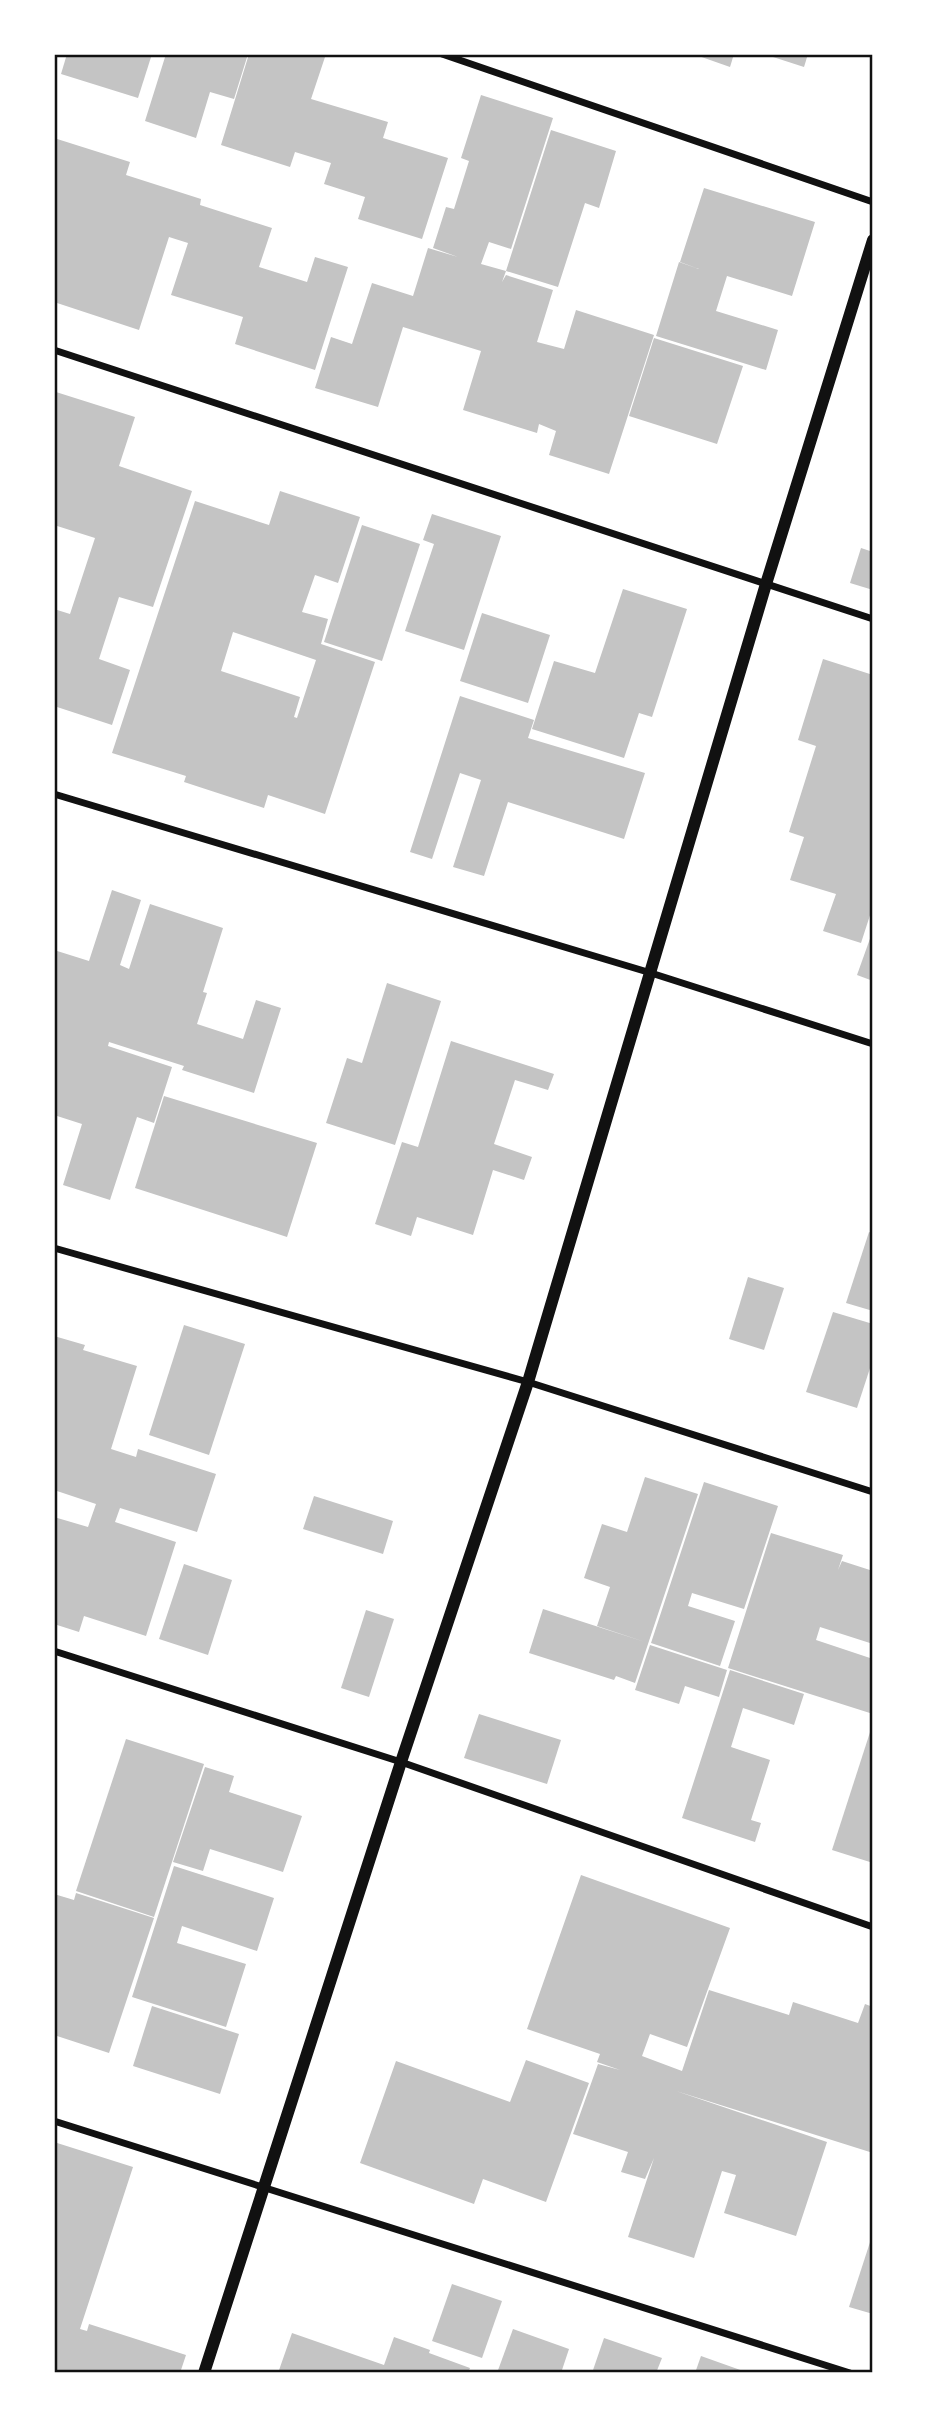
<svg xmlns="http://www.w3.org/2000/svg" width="927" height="2427" font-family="Cabin,sans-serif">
<rect width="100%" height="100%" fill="#fff"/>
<!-- building -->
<g fill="#c4c4c4" fill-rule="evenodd">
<polygon points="67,54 152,54 138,98 61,74"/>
<polygon points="166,54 248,54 234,99 210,92 196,138 145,121"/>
<polygon points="249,54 326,54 311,99 388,122 383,138 448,158 422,239 358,219 365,197 324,184 331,163 295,152 290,167 221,145"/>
<polygon points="693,54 734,54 730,67"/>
<polygon points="774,54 808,54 804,67 773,57"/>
<polygon points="481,95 553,118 511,249 489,242 481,264 506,271 502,282 506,275 553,290 537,342 564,349 576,310 654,335 609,474 549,455 556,431 539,424 537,433 463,410 481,351 403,327 378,407 315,388 331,337 352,344 372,283 413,296 428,248 458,257 433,248 446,207 454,209 469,161 461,158"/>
<polygon points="551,130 616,151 599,208 585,203 558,287 506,271"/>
<polygon points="54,138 130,162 126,175 201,199 200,205 272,228 259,267 307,282 315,257 348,267 315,370 235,344 243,317 171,295 188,243 169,237 139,330 54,302"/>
<polygon points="704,188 815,222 792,296 727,276 716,311 778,330 766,370 656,336 679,262 699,269 680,262"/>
<polygon points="654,338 743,366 717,444 629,416"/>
<polygon points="56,392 135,417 119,466 192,491 153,607 119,597 99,659 130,670 112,725 54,706 54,609 70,614 95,538 54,525"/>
<path d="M280,491L360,517L338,583L315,575L302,612L328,619L321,644L375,662L325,814L268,795L264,808L184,782L186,776L112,753L195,501L269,525ZM233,632L316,660L297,718L294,717L300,697L221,671Z"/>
<polygon points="432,514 501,536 464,650 405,631 434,544 423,540"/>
<polygon points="362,525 420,544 382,661 324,642"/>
<polygon points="861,548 873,552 873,590 850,583"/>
<polygon points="623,589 687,609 652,717 639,713 624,758 532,729 554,661 595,673"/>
<polygon points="482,613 550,635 528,703 460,681"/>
<polygon points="823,659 873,675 873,906 861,943 823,931 836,894 790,880 804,837 789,832 816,746 798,740"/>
<polygon points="460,696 534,720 528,738 645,773 624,839 508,802 484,876 453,867 481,780 460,773 432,859 410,852"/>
<polygon points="112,890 141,900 120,965 129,969 150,904 223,928 203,992 207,993 197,1024 243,1039 256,1000 281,1008 254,1093 182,1070 184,1066 109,1042 108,1046 172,1067 154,1123 137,1117 110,1200 63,1185 82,1124 54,1115 54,950 89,961"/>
<polygon points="872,933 873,933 873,981 857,975"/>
<polygon points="387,983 441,1001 395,1145 326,1123 347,1058 362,1063"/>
<polygon points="451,1041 554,1074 548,1090 515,1080 494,1144 532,1157 524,1180 493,1170 473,1235 417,1217 411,1236 375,1224 402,1142 418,1147"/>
<polygon points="164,1096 317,1143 287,1237 135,1188"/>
<polygon points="869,1232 873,1234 873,1311 846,1303"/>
<polygon points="748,1277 784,1288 764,1350 729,1339"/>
<polygon points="833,1312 873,1324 873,1359 857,1408 806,1392"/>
<polygon points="184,1325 245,1344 209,1455 149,1435"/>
<polygon points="54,1336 85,1345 83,1350 137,1366 111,1449 136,1457 138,1449 216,1474 197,1532 120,1508 115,1522 176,1542 146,1636 84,1616 79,1632 54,1624 54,1517 88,1527 96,1504 54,1490"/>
<polygon points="645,1477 698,1494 635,1683 616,1676 614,1680 529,1653 543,1609 645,1642 597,1626 610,1587 584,1578 602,1524 627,1532"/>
<polygon points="704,1482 778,1506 744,1609 692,1593 688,1606 735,1621 720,1666 651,1643"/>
<polygon points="314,1496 393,1521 383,1554 303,1529"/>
<polygon points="771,1533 843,1555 838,1570 842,1561 873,1571 873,1644 820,1627 816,1640 873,1659 873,1714 728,1668"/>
<polygon points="184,1564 232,1580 208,1655 159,1639"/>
<polygon points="366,1610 394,1619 369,1697 341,1688"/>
<polygon points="650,1645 727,1670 719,1697 685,1686 679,1704 635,1690"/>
<polygon points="730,1670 804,1694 794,1725 743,1708 731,1747 770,1760 751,1820 761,1823 755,1842 682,1818"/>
<polygon points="479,1714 561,1740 547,1784 464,1758"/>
<polygon points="872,1726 873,1726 873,1863 832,1850"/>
<polygon points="126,1739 204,1764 154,1917 76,1891"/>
<polygon points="205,1767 234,1776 229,1792 302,1816 283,1872 210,1849 203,1871 173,1862"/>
<polygon points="174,1866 274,1898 257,1951 182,1926 177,1943 246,1964 226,2027 132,1997"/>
<polygon points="581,1875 730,1928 687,2047 650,2034 642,2056 682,2071 709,1990 789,2015 793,2002 858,2023 865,2004 873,2007 873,2153 676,2091 827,2142 796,2236 724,2213 736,2175 722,2171 694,2258 628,2237 654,2158 645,2179 621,2172 628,2152 573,2134 598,2064 620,2070 597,2062 600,2054 527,2029"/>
<polygon points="76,1893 154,1918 109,2053 54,2035 54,1959 56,1953 54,1953 54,1894 74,1900"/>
<polygon points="152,2006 239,2034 220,2094 133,2066"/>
<polygon points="526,2060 589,2083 546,2202 483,2179 474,2204 360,2163 396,2061 510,2102"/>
<polygon points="54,2142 133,2167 80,2329 87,2331 89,2324 186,2355 180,2373 54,2373"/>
<polygon points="872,2236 873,2236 873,2314 849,2307"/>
<polygon points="452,2284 502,2301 482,2358 432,2341"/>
<polygon points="513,2329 569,2349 561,2373 497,2373"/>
<polygon points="292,2333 384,2365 394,2337 430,2350 429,2353 470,2368 468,2373 278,2373"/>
<polygon points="604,2338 662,2358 656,2373 592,2373"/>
<polygon points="701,2356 746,2372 746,2373 695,2373"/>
</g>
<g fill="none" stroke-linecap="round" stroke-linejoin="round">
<!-- minor -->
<g stroke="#111" stroke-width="7">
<polyline points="442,54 873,202"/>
<polyline points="54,350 873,619"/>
<polyline points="54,794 651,973 873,1044"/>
<polyline points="54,1248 528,1382 873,1492"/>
<polyline points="54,1651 401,1762 873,1927"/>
<polyline points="54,2121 850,2373"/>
</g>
<!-- tertiary -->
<polyline stroke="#111" stroke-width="12" points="204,2373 401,1762 528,1382 766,584 873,240"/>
</g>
<!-- border -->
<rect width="927" height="2427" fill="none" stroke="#ffffff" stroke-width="112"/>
<rect x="56" y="56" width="815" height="2315" fill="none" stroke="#111" stroke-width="2.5"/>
</svg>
